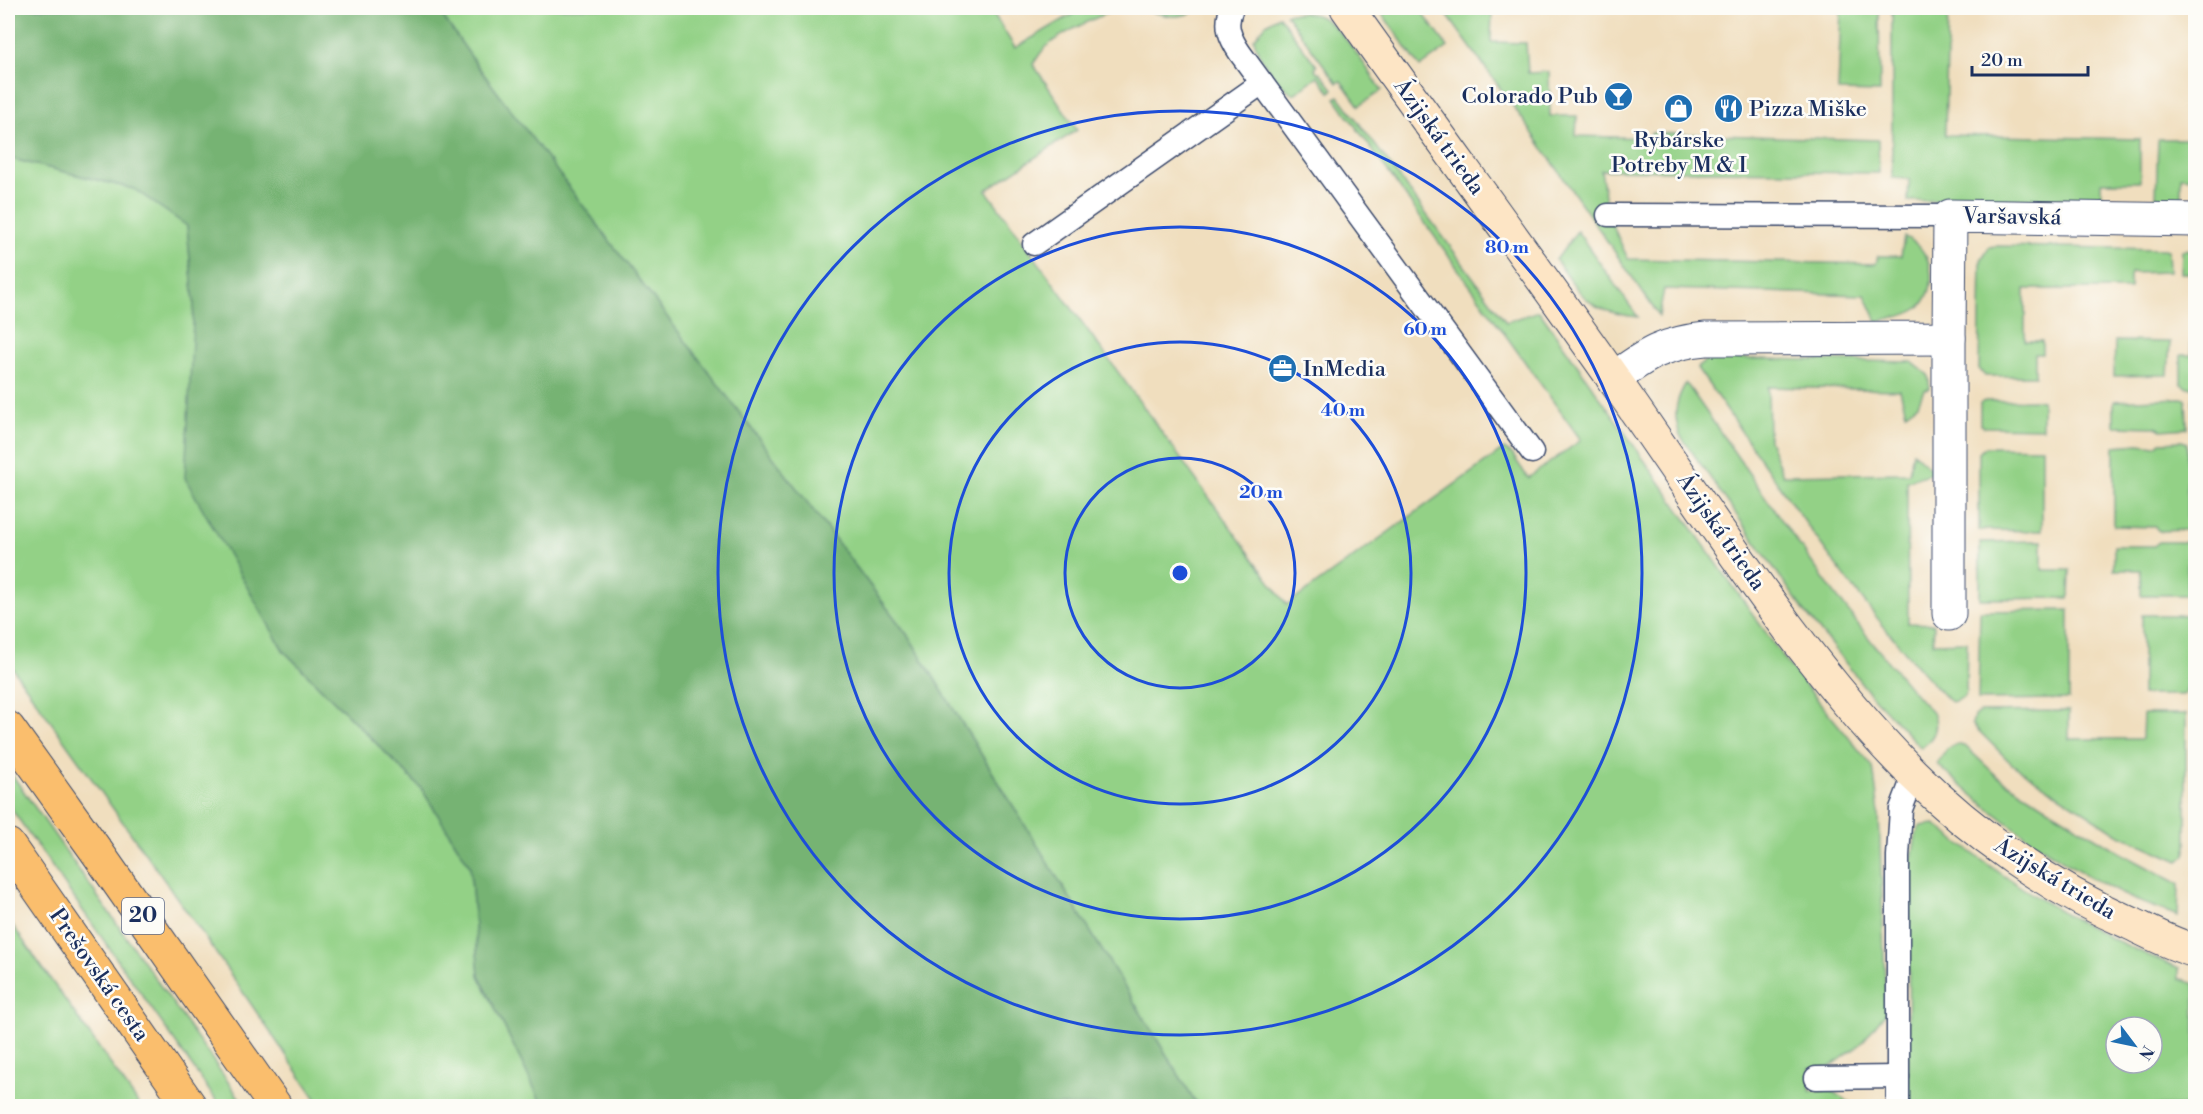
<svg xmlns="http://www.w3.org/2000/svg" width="2203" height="1114" font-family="'Libre Bodoni',serif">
<rect width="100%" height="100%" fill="#fdfcf7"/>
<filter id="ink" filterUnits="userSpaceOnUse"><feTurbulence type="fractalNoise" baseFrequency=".0167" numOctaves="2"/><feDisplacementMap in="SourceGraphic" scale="12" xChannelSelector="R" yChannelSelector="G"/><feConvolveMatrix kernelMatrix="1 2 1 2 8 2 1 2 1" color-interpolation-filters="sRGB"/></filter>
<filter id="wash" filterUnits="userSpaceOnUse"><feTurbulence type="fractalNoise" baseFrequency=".008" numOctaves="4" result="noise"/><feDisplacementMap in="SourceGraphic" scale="24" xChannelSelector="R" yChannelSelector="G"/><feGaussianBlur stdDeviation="1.35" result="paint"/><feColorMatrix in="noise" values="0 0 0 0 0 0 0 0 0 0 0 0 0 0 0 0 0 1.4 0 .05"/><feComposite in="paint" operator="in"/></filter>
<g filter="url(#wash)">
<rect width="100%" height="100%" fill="#f0debe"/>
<!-- green -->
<g fill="#93d186" stroke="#578072" stroke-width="1.5" fill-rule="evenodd">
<path d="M437,8H990L1015,48L1083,8H1202C1169,25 1160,10 1130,8C1112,7 1061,34 1047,46C1041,51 1037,59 1033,64L1077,130L986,190L1287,605L1504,449L1512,454L1528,478L1581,440L1335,98L1339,96L1506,322L1539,311L1788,664L1873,767L1879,813L1886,1012L1861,1044L1830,1067L1810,1068V1091L1830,1090L1855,1106H1198L909,637L479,68Z"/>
<polygon points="1378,8 1419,8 1448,47 1420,67"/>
<path d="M1442,8H1492L1491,42L1526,43L1528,73L1549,72L1550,116H1577L1576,136L1651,138V133L1878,140L1879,173L1601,170L1608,215L1628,259L1876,264L1878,256H1901L1904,237C1932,246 1942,290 1917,309C1906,317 1889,318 1877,321L1865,295L1664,289L1659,316L1529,128Z"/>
<polygon points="1841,8 1879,8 1880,92 1838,91"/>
<polygon points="1892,8 1948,8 1945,135 2140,139 2140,182 2101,182 2101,198 1908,201 1909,179 1892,178"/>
<path d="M1292,13C1300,13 1308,12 1316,15C1341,24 1366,68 1382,90L1359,106L1341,81L1337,83L1286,14Z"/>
<path d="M1279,16L1317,66L1315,69L1318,73L1320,72L1333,89L1330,92L1318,76L1294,94L1292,93C1276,82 1258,59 1254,39L1266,24Z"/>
<polygon points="2158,139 2195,139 2195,178 2181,177 2181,199 2156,199"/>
<polygon points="8,158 134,189 187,225 194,303 283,650 421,788 470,866 479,975 543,1106 321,1106 200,930 8,662"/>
<path d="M1577,231L1638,317C1588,311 1584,299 1556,260Z"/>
<polygon points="1996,246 2165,249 2168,250 2169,272 2130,273 2130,289 2025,289 2025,341 2042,341 2042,354 2035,354 2035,376 1985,376 1979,369 1981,260 1989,247"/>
<polygon points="2195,249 2195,273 2181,273 2182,250"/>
<polygon points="2115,341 2170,342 2168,375 2114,376"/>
<polygon points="2191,341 2195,341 2195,387 2187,387 2182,384 2181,380 2181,355 2192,355"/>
<path d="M1713,358L1912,362L1928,375L1930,389L1924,390L1918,404L1906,413L1900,390L1768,387L1769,440L1783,475L1909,473L1913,452L1934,472L1907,481L1908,623L1934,624L1933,643L1967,642L1966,692L1963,698L1952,702L1947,699C1852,598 1777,481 1697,368L1704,362Z"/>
<path d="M1686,383C1765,495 1841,613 1934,715C1939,729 1932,740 1921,748L1871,695L1805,612L1680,435C1673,415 1675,401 1686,383Z"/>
<polygon points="2181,398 2186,399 2187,428 2161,430 2156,427 2114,426 2114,401"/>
<polygon points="2195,398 2196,398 2195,663 2193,399"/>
<polygon points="2035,400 2042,401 2042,428 1984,427 1980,425 1980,403 1985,401"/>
<polygon points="2182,441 2187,443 2187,530 2159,531 2155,527 2114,526 2114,446 2139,444 2156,446 2161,442"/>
<polygon points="1985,447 2042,448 2042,531 1979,530 1979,453"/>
<polygon points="2042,541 2042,570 2070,570 2069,598 1980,599 1980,542"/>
<polygon points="2159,542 2188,542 2187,595 2141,595 2141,570 2114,570 2114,546 2154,546"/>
<polygon points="2069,610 2069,699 1978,700 1980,611"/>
<polygon points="2142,615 2188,615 2187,687 2186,692 2182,695 2142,695"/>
<polygon points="2069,711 2069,739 2142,739 2143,714 2186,714 2186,855 2179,861 2118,834 2013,765 1972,724 1974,716 1980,712"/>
<path d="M1957,744L1966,747L1998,777L2040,803L2119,852L2179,884L2178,916C2157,908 2134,901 2114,890C2048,856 1990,813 1937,764L1947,749Z"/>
<polygon points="8,769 245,1106 220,1106 8,804"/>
<path d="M1935,824C2012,887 2086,931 2179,968V979L2195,984V1106H1908L1909,876L1916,835L1920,826ZM2116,1027H2152V1063H2116Z"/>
<polygon points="8,919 140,1106 8,1106"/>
</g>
<!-- forest -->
<polygon fill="#76b373" stroke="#487168" stroke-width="1.5" points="8,8 437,8 479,68 909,637 1198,1106 543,1106 479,975 470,866 421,788 283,650 185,478 194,303 187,226 134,189 8,158"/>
</g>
<g filter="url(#ink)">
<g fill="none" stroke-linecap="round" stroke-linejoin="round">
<defs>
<g id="lane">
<path d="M1232,8C1224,25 1230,38 1240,53L1532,452"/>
<polyline points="1608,215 1950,216"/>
<polyline points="1034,244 1262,83"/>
<polyline points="1816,1078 1898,1077"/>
<polyline points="1898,1106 1898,856 1901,809 1914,775"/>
</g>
<g id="street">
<path d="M1613,379C1647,354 1664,343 1706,339L1949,338L1950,216L2196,220"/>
<polyline points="1949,614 1949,338"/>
</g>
<path id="secondary" d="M1347,8C1436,133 1527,256 1615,381C1709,514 1797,657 1912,773C1974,835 2050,888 2130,923C2151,933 2173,945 2196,951"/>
<g id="highway">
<polyline points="8,728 97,852 275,1106"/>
<polyline points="8,845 190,1106"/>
</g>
</defs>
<!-- lane casing -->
<use href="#lane" stroke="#3b496c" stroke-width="25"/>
<!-- street casing -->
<use href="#street" stroke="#3b496c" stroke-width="35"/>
<!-- secondary casing -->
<use href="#secondary" stroke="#3b496c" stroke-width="35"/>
<!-- highway casing -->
<use href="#highway" stroke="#3b496c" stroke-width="35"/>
<!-- lane -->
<use href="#lane" stroke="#fff" stroke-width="22"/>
<!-- street -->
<use href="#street" stroke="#fff" stroke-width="33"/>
<!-- secondary -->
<use href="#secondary" stroke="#fde5c5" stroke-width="33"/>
<!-- highway -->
<use href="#highway" stroke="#fabe6d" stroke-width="33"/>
</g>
</g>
<!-- distance rings -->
<g fill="none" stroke="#1d4ed8" stroke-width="3">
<circle cx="1180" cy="573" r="115"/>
<circle cx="1180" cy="573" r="231"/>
<circle cx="1180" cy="573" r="346"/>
<circle cx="1180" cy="573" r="462"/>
</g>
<!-- icons -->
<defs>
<symbol id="bar-disc" viewBox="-11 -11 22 22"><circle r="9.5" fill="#1f6fb2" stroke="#fdfcf7"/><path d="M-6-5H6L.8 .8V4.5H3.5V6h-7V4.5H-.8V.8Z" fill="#fff"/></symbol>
<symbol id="shop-disc" viewBox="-11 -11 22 22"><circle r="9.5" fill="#1f6fb2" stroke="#fdfcf7"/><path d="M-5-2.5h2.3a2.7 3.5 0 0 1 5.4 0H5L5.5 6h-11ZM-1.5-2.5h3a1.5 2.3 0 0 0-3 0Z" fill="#fff"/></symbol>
<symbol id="restaurant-disc" viewBox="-11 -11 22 22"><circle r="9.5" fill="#1f6fb2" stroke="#fdfcf7"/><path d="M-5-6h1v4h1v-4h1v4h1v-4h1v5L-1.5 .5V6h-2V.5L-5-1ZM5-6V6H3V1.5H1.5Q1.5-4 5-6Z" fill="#fff"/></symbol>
<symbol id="office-disc" viewBox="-11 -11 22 22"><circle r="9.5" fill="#1f6fb2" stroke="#fdfcf7"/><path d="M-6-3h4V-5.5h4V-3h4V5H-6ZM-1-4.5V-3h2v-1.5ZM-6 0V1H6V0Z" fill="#fff"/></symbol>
</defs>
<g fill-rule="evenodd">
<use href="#bar-disc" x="1602" y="80" width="33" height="33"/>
<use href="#shop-disc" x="1662" y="92" width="33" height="33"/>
<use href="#restaurant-disc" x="1712" y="92" width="33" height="33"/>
<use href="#office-disc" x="1266" y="352" width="33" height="33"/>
</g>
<g text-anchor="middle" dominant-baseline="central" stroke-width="5" stroke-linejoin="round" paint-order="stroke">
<!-- shield labels -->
<rect fill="#fdfcf7" stroke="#5f6c8c" stroke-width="1.5" x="122" y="898" width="42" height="36" rx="4.5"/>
<g font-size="21" font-weight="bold" fill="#1b2f5e">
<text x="143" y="916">20</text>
</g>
<!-- poi labels -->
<g font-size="22" fill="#1b2f5e" stroke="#fdfcf7" text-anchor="start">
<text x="1598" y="96" text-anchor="end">Colorado Pub</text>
<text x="1749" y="109">Pizza Miške</text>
<text x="1679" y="140" text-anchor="middle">Rybárske<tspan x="1679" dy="25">Potreby M &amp; I</tspan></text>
<text x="1303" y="369">InMedia</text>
</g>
<!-- street labels -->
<g font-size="22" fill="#1b2f5e" stroke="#fdfcf7">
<text transform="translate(1439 137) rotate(54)">Ázijská trieda</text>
<text transform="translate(2012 217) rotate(1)">Varšavská</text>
<text transform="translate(1721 532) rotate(55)">Ázijská trieda</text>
<text transform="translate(2055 879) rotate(31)">Ázijská trieda</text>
<text transform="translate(99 975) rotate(55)">Prešovská cesta</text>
</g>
</g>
<circle cx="1180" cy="573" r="9" fill="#1d4ed8" stroke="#fdfcf7" stroke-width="3"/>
<g font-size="18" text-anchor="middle" font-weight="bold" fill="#1d4ed8" stroke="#fdfcf7" stroke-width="5" stroke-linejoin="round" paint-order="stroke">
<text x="1507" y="253">80 m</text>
<text x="1425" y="335">60 m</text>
<text x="1343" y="416">40 m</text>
<text x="1261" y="498">20 m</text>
</g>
<!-- margin -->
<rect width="2203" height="1114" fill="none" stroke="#fdfcf7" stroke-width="30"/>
<!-- north arrow -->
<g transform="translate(2134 1045) rotate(122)"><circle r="28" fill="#fdfcf7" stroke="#a3aaba" stroke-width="1.5"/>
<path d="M0-4.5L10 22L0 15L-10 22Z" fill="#1f6fb2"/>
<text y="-9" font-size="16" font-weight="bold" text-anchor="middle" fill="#1b2f5e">N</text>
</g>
<!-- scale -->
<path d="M1972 66v9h116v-9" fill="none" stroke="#1b2f5e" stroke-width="3"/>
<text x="1981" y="66" font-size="18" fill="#1b2f5e" stroke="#fdfcf7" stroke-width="4.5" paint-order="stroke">20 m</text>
</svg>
